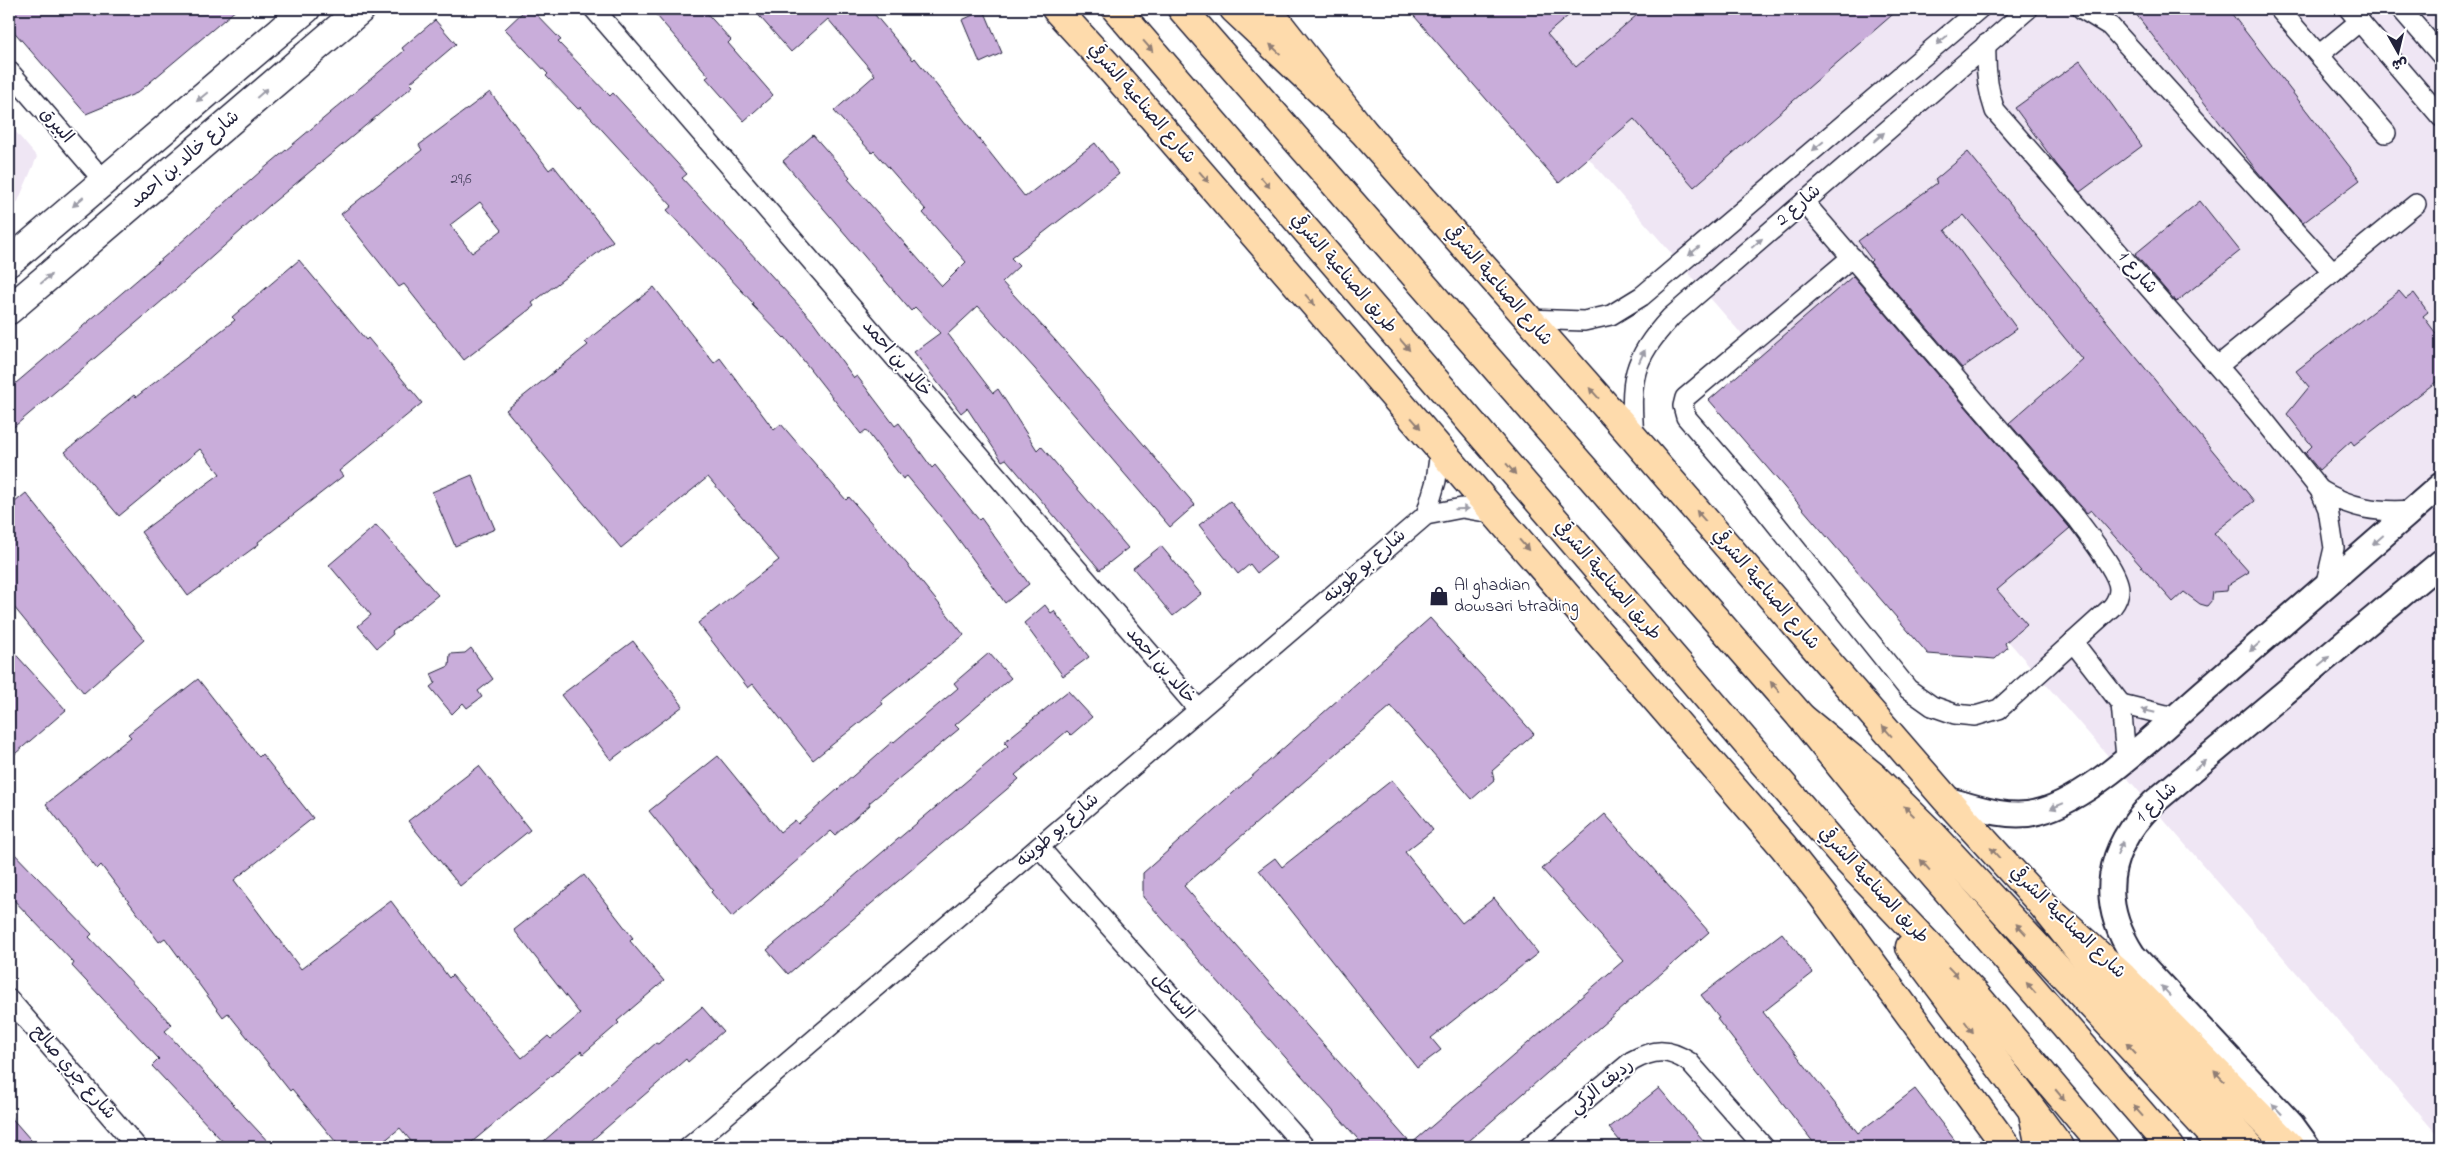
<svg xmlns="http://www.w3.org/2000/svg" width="2450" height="1156" font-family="'Indie Flower','Playpen Sans Arabic',sans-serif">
<rect width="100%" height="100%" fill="#fff"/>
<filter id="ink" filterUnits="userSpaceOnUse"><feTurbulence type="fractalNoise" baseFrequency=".02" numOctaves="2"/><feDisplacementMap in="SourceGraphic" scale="10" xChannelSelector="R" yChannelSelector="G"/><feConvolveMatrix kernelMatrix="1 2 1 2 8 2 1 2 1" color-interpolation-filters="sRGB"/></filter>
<g filter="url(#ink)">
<!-- built -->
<g fill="#efe6f4">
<polygon points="1459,9 2441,9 2441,1139"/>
<polygon points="9,124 37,157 13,213 9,216"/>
</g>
<!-- building -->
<g fill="#c9adda" stroke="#22223b" fill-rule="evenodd">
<polygon points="9,9 237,9 137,93 86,114 9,26"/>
<polygon points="526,9 531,9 561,40 558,42 610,96 613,93 687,174 682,178 813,321 854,378 857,376 895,426 899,423 932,468 935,465 979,520 981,518 1029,584 1005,603 951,529 907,476 903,479 866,430 861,434 785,337 784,338 752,305 753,303 667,210 672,206 581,107 578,109 546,76 548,74 505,29"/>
<polygon points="651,9 703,9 731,40 728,43 773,95 744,121 706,78 709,76"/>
<polygon points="753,9 870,9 913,60 915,58 1025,197 1095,143 1119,174 1011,258 1019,266 1002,282 1055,340 1195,505 1170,527 1035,369 978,306 948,334 993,393 998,389 1037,450 1041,446 1128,548 1100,570 1006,459 1002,461 967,408 961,413 914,352 940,333 915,307 911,311 783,161 813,135 850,177 848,179 942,286 966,262 923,213 926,210 874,151 872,153 834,111 875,75 828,19 791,52"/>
<polygon points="1408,9 1576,9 1547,34 1576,67 1644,9 1899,9 1694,187 1634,119 1559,183"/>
<polygon points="2132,9 2228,9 2360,180 2303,223 2257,171"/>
<polygon points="984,10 1002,53 980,63 962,20"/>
<polygon points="435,20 456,44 410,83 413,86 270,205 176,289 9,431 9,389 170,252 261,171 404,51 402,48"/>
<polygon points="2080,61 2142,146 2080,192 2057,165 2015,108"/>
<path d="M490,92L549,170L554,166L613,241L532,303L534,306L464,360L404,284L399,287L341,214L422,150L419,145ZM480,202L502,230L472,253L450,225Z"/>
<polygon points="1968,152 2254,501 2214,533 2249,572 2228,585 2227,591 2213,592 2212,600 2207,606 2200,604 2184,592 2173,602 2091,510 2087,513 2009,423 2082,359 1964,215 1945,230 2017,329 1962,368 1870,262 1872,260 1858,241 1937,183 1935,180"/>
<polygon points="2200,201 2240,251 2176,302 2135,254"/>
<polygon points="299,260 366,340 368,338 422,403 339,471 343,476 258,542 259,544 188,596 141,532 220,474 200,449 119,516 65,452 134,395 136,397 235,320 232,317"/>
<polygon points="1853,276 2070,528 1997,590 2027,624 2005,643 2007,648 1995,659 1928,654 1709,400"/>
<polygon points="654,287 714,363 720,358 774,430 781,424 846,500 849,497 903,559 964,635 881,701 883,704 813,760 753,684 748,688 698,623 779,560 708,477 621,548 506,410 588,345 585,342"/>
<polygon points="2399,291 2406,299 2414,293 2428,312 2423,316 2441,340 2441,378 2354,445 2351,441 2319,470 2305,453 2312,446 2287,414 2309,387 2296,371"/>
<polygon points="472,475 495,529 455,546 432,492"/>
<polygon points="26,493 144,640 84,693 9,601 9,507"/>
<polygon points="1230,501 1276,558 1257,573 1250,564 1238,574 1199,525"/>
<polygon points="376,525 438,595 392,632 393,634 377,648 358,626 371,615 329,565"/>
<polygon points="1161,546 1201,594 1173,616 1133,568"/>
<polygon points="1045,605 1051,613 1054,611 1089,657 1063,676 1024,623"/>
<polygon points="1430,618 1534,734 1492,771 1494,780 1472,799 1391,706 1184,886 1411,1144 1623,961 1542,869 1605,814 1709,932 1462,1147 1365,1147 1143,897 1143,873"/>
<polygon points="633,641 683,706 611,760 561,695"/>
<polygon points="9,647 66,710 9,759"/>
<polygon points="471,648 493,679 478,691 482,697 467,708 463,703 452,714 430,687 435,683 431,674 449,666 450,654 465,653"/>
<polygon points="989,653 1011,678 955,725 959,729 869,803 870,805 835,835 831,831 732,917 711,892 713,890 649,811 718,756 780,832 795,820 798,824 893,741 894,742 958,688 954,683"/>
<polygon points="198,679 259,757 262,754 313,818 234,880 301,969 391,901 449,978 452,975 522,1058 548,1036 551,1039 580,1014 514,930 584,875 633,938 630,941 664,981 617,1021 619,1023 583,1054 581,1051 466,1147 416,1147 400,1128 377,1147 340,1147 292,1089 290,1091 228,1013 223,1017 165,938 159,942 101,865 97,869 46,804 131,737 128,734"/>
<polygon points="1068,691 1092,717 1071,735 1067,731 1015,775 1019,779 788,974 767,950 1008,746 1004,742"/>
<polygon points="479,766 530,830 460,886 408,821"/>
<polygon points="1392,780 1433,830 1405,852 1462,923 1494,898 1538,953 1431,1038 1441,1050 1417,1068 1259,870 1275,858 1282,867"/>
<polygon points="9,848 92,934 89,937 172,1025 165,1031 273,1147 228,1147 152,1066 159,1059 72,966 74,963 9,895"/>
<polygon points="1782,933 1813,973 1763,1012 1858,1133 1915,1089 1960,1147 1817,1147 1717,1019 1719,1018 1701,995"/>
<polygon points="702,1007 723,1031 688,1062 686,1059 584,1147 537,1147 656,1043 658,1044"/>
<polygon points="1659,1088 1709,1147 1625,1147 1609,1128"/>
<polygon points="9,1115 37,1147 9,1147"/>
</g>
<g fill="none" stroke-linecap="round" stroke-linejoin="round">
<defs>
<g id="minor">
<polyline points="594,9 1198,709"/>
<polyline points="2082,9 2110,26 2333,272"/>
<polyline points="2279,9 2386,133"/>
<polyline points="2349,9 2441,117"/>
<polyline points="2401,9 2441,55"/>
<path d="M1986,44C1985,68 1987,88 1995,111L2259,414L2320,490L2328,509L2334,548L2325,587"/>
<polyline points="2320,54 2360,21"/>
<polyline points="9,71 103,180"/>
<path d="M1804,202L2076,518C2086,532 2119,572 2119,589C2119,596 2116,602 2112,607L1999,709L1975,716L1955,714L1932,706L1908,689L1744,484L1686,417L1683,406L1685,398L1852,257"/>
<polyline points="1527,319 1584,321 1611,315 1642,296 1979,9"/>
<polyline points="2218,366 2416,204"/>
<path d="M1634,438C1630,379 1631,361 1671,317L2028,9"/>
<path d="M2320,490C2350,508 2378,513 2413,510"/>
<polyline points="1426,515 1436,481 1440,450"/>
<polyline points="2073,642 2121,704"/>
<polyline points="2121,704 2174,717"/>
<polyline points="2121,704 2126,757"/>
<polyline points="1039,847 1305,1147"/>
<polyline points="9,999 137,1147"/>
<polyline points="689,1147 1426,515 1462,508 1497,514"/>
<path d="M1529,1147L1632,1061C1654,1049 1668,1048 1689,1062L1764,1147"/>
</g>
<g id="tertiary">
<path d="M1946,799C1974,807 2008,820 2038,812C2090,799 2158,732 2199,696C2280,626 2360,555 2441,485"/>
<path d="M2308,1147L2292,1125L2133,955C2097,900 2107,848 2153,803L2441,562"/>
</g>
<g id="secondary">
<polyline points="9,262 306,9"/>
<polyline points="9,310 361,9"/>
</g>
<g id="primary">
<polyline points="1056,9 1109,67 1783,846 1822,895 2007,1147"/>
<polyline points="1267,9 1362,130 1634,438 1946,799 2040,902 2123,977 2290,1147"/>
<polyline points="2033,1113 2040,1147"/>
</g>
<g id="trunk">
<polyline points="1116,9 1847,860 1975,994 2104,1147"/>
<polyline points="1182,9 1801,717 1860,790 2170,1147"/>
<polyline points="1234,9 1362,130"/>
<polyline points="1910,947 2060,1147"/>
</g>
<g id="motorway">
<polyline points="1801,717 1873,776 1933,835 2224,1147"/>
<polyline points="2040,902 2108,987 2250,1147"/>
</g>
</defs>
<!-- minor casing -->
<use href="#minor" stroke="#22223b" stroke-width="22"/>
<!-- tertiary casing -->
<use href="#tertiary" stroke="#22223b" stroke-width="28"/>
<!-- secondary casing -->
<use href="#secondary" stroke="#22223b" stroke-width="31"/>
<!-- primary casing -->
<use href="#primary" stroke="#22223b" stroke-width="31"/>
<!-- trunk casing -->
<use href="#trunk" stroke="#22223b" stroke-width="31"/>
<!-- motorway casing -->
<use href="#motorway" stroke="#22223b" stroke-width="31"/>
<!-- minor -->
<use href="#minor" stroke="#fff" stroke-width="19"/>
<!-- tertiary -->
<use href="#tertiary" stroke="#fff" stroke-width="24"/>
<!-- secondary -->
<use href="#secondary" stroke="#fff" stroke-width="28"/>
<!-- primary -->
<use href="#primary" stroke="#fedbac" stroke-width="28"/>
<!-- trunk -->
<use href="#trunk" stroke="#fedbac" stroke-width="28"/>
<!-- motorway -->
<use href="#motorway" stroke="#fedbac" stroke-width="28"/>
</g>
<!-- one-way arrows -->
<defs><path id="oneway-solid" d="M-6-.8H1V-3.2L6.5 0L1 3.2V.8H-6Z" transform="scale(1.25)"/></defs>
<g fill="#9c9ca7">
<use href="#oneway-solid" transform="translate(1942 40) rotate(140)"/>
<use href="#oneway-solid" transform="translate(262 93) rotate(-41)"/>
<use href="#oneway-solid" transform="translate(202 97) rotate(140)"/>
<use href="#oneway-solid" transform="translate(1879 137) rotate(-41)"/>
<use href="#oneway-solid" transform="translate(1818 146) rotate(140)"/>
<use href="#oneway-solid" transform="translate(78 202) rotate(139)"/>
<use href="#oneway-solid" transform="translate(1757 243) rotate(-41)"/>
<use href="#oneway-solid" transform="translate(1694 251) rotate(140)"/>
<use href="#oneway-solid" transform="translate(46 279) rotate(-41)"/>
<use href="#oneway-solid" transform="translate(1642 356) rotate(-65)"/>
<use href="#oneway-solid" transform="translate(1462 509) rotate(-1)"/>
<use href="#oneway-solid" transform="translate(2378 540) rotate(139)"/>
<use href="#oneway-solid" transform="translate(2255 647) rotate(139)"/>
<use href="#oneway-solid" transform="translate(2324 661) rotate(-40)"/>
<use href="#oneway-solid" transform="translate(2148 711) rotate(-166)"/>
<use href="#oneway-solid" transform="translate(2200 765) rotate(-40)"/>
<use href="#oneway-solid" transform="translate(2057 806) rotate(157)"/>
<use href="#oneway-solid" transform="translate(2120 848) rotate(-66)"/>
<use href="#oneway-solid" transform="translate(2166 991) rotate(-133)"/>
<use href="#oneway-solid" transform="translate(2277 1109) rotate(-133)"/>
</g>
<g fill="#907e74">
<use href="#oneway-solid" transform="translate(1148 46) rotate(49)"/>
<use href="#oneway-solid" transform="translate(1275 49) rotate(-137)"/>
<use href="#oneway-solid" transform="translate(1204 177) rotate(49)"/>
<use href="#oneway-solid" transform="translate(1265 182) rotate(49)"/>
<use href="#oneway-solid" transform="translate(1310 300) rotate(49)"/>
<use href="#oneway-solid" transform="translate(1405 345) rotate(49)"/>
<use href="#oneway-solid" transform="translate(1594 393) rotate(-132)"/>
<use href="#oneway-solid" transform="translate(1416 423) rotate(49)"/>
<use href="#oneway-solid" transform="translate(1511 469) rotate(49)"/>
<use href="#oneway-solid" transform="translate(1701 516) rotate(-131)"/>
<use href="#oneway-solid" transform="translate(1524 545) rotate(49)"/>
<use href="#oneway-solid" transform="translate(1775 687) rotate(-131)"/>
<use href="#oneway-solid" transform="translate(1887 731) rotate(-131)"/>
<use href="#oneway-solid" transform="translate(1909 811) rotate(-136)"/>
<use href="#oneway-solid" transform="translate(1995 853) rotate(-132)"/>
<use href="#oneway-solid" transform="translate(1925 865) rotate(-131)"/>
<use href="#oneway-solid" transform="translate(2021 929) rotate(-133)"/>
<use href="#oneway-solid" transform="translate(1953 972) rotate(46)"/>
<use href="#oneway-solid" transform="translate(2031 988) rotate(-131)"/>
<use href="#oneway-solid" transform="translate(1969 1027) rotate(53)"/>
<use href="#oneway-solid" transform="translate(2131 1048) rotate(-133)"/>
<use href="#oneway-solid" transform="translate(2219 1076) rotate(-134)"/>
<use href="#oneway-solid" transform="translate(2060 1095) rotate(50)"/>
<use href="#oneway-solid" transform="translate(2138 1111) rotate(-132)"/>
</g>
</g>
<!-- icons -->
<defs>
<symbol id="shop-bare" viewBox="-9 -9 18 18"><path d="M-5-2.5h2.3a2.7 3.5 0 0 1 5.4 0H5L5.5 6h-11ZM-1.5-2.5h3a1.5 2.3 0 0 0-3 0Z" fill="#22223b" stroke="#fff" stroke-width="2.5" paint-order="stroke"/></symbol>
</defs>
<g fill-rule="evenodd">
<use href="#shop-bare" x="1425" y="582" width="28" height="28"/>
</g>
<g text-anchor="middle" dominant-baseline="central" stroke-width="4" stroke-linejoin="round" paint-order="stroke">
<!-- number labels -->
<g font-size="15" fill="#4c4563">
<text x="461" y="179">29,6</text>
</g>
<!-- street labels -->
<g font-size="18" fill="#22223b" stroke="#fff">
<text transform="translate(1141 104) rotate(49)">شارع الصناعية الشرقي</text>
<text transform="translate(56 126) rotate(49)">البيرق</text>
<text transform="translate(185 160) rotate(-41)">شارع خالد بن احمد</text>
<text transform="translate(1799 206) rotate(-41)">شارع 2</text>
<text transform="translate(2137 273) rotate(49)">شارع 1</text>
<text transform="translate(1343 274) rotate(49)">طريق الصناعية الشرقي</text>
<text transform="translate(1498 286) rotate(49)">شارع الصناعية الشرقي</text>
<text transform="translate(896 359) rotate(49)">خالد بن احمد</text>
<text transform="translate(1365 567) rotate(-41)">شارع بو طوينه</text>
<text transform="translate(1607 581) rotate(49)">طريق الصناعية الشرقي</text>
<text transform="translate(1765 590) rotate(49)">شارع الصناعية الشرقي</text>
<text transform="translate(1160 666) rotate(49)">خالد بن احمد</text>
<text transform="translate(2157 803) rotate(-43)">شارع 1</text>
<text transform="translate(1058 831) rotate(-41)">شارع بو طوينه</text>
<text transform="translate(1873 886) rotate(47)">طريق الصناعية الشرقي</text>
<text transform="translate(2067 923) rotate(44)">شارع الصناعية الشرقي</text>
<text transform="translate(1172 997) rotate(48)">الساحل</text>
<text transform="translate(73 1073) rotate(49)">شارع جري صالح</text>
<text transform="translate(1602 1087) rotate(-39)">رديف الركي</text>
</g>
<!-- poi labels -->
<g font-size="18" fill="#22223b" stroke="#fff" text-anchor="start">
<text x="1454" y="586">Al ghadian<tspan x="1454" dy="21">dowsari btrading</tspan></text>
</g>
</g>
<!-- margin -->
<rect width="2450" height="1156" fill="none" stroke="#fff" stroke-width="30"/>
<rect x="15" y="15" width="2420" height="1126" fill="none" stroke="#22223b" stroke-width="2" filter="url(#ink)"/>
<!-- north arrow -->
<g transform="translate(2398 52) rotate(172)" stroke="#ffffff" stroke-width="4" paint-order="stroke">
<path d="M0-4L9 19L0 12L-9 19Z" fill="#22223b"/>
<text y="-8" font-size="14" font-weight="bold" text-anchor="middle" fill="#22223b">ش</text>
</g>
</svg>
